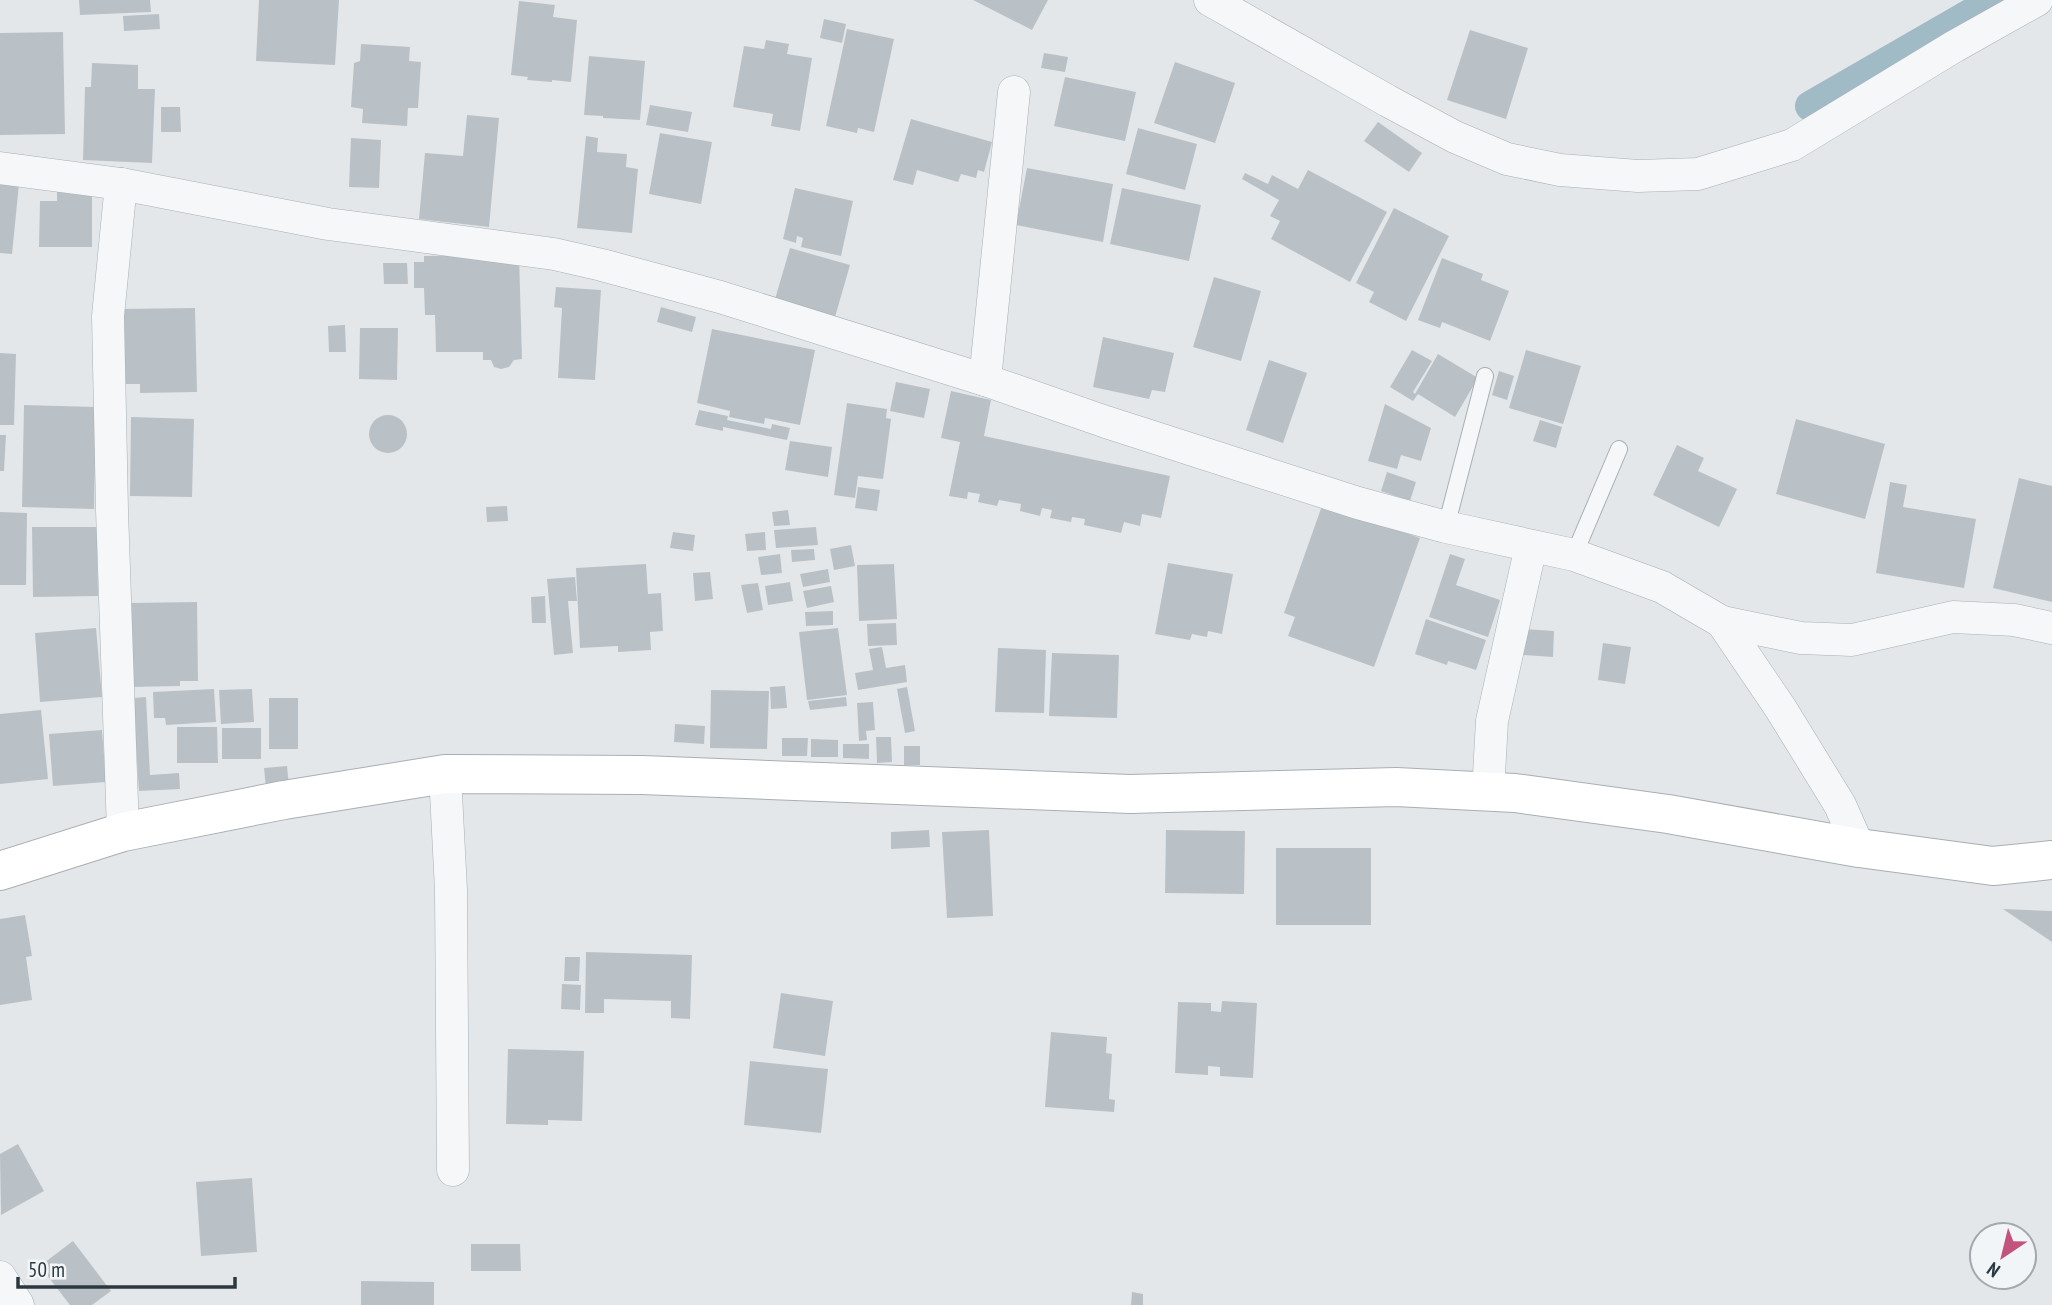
<svg xmlns="http://www.w3.org/2000/svg" width="2052" height="1305" font-family="'PT Sans Narrow',sans-serif">
<rect width="100%" height="100%" fill="#e3e7ea"/>
<g fill="none" stroke-linecap="round" stroke-linejoin="round">
<!-- canal -->
<polyline stroke="#a1bbc6" stroke-width="30" points="1810,106 1994,0"/>
</g>
<!-- building -->
<g fill="#bac1c6">
<polygon points="79,0 150,0 151,12 80,15"/>
<polygon points="259,0 339,0 335,65 256,61"/>
<polygon points="973,0 1048,0 1032,30"/>
<polygon points="519,1 555,5 553,17 577,20 571,82 552,80 552,82 527,80 528,77 511,75"/>
<polygon points="159,14 160,29 124,31 123,16"/>
<polygon points="824,19 846,24 842,43 820,38"/>
<polygon points="847,29 894,39 874,132 858,128 857,133 826,126"/>
<polygon points="1470,30 1528,48 1506,119 1447,100"/>
<polygon points="63,32 65,134 0,135 0,33"/>
<polygon points="766,40 789,44 787,54 812,58 800,131 771,126 773,114 733,107 744,46 764,49"/>
<polygon points="361,44 410,47 409,61 421,62 418,108 408,108 407,126 362,123 363,109 351,107 354,63 360,61"/>
<polygon points="1044,53 1068,57 1065,72 1041,68"/>
<polygon points="589,56 645,61 640,120 603,118 603,116 584,115"/>
<polygon points="1175,62 1235,83 1215,143 1154,123"/>
<polygon points="92,63 138,65 138,89 155,89 152,163 83,160 85,87 91,87"/>
<polygon points="1065,77 1136,92 1125,141 1054,126"/>
<polygon points="650,105 692,112 688,132 646,125"/>
<polygon points="161,107 180,107 181,132 161,132"/>
<polygon points="467,115 499,118 489,227 419,219 425,153 463,156"/>
<polygon points="911,119 992,142 984,172 978,170 976,178 961,174 958,182 917,170 913,185 893,180"/>
<polygon points="1378,122 1422,153 1409,172 1364,141"/>
<polygon points="1138,128 1197,144 1185,190 1126,174"/>
<polygon points="660,133 712,142 701,204 649,194"/>
<polygon points="586,136 598,138 597,152 627,154 626,167 638,169 632,233 577,228"/>
<polygon points="351,138 381,140 379,188 349,187"/>
<polygon points="1027,168 1113,184 1103,242 1016,225"/>
<polygon points="1308,170 1387,212 1350,282 1271,239 1280,221 1270,216 1279,200 1242,179 1245,173 1268,184 1272,175 1298,189"/>
<polygon points="0,182 19,184 12,254 0,253"/>
<polygon points="795,188 853,201 841,256 801,247 803,238 797,236 796,243 783,239"/>
<polygon points="1122,188 1201,205 1189,261 1110,244"/>
<polygon points="57,191 92,191 92,247 39,247 40,201 57,201"/>
<polygon points="1394,208 1449,236 1406,321 1369,302 1374,292 1356,283"/>
<polygon points="790,248 850,265 833,324 773,306"/>
<polygon points="519,255 522,359 514,360 509,367 501,369 494,367 491,360 483,360 483,352 436,352 435,315 425,315 424,288 414,288 414,262 424,262 424,256"/>
<polygon points="1442,258 1483,274 1481,280 1509,291 1490,341 1442,322 1440,328 1418,320"/>
<polygon points="383,263 407,263 408,284 384,284"/>
<polygon points="1214,277 1261,291 1241,361 1193,347"/>
<polygon points="556,287 601,290 595,380 558,378 562,308 554,307"/>
<polygon points="661,307 696,317 692,332 657,322"/>
<polygon points="195,308 197,392 140,393 140,384 123,384 121,309"/>
<polygon points="345,325 346,352 329,352 328,326"/>
<polygon points="360,328 398,328 397,380 359,379"/>
<polygon points="712,329 815,350 800,425 765,418 764,424 729,417 730,411 697,403"/>
<polygon points="1103,337 1174,353 1165,392 1152,390 1149,399 1093,387"/>
<polygon points="1412,350 1432,361 1413,392 1415,394 1438,354 1478,378 1455,417 1418,394 1413,401 1390,387"/>
<polygon points="1526,350 1581,366 1563,424 1509,408"/>
<polygon points="0,353 16,354 14,425 0,425"/>
<polygon points="1269,360 1307,373 1283,443 1246,430"/>
<polygon points="1499,371 1514,376 1507,400 1492,395"/>
<polygon points="896,382 930,389 924,418 890,411"/>
<polygon points="951,391 991,400 984,436 1170,476 1161,518 1142,514 1140,526 1124,522 1121,533 1084,525 1085,519 1072,517 1071,522 1050,518 1052,510 1042,508 1040,516 1020,511 1021,504 999,500 997,506 978,502 980,494 968,492 967,499 949,496 960,442 941,438"/>
<polygon points="847,403 887,409 886,418 891,419 883,479 858,476 855,498 834,495"/>
<polygon points="1385,404 1431,428 1421,461 1401,455 1397,469 1368,461"/>
<polygon points="24,405 96,407 94,509 22,507"/>
<polygon points="699,410 728,416 727,420 771,429 772,424 790,428 787,440 723,427 723,431 695,425"/>
<circle cx="388" cy="434" r="19"/>
<polygon points="131,417 194,419 192,497 130,496"/>
<polygon points="1796,419 1885,444 1865,519 1776,494"/>
<polygon points="1540,420 1562,427 1556,448 1533,441"/>
<polygon points="0,435 6,435 4,471 0,471"/>
<polygon points="790,441 832,447 828,477 785,470"/>
<polygon points="1677,445 1704,458 1698,471 1737,489 1719,527 1653,495"/>
<polygon points="1387,472 1416,482 1410,501 1381,491"/>
<polygon points="2019,478 2052,486 2052,602 1993,588"/>
<polygon points="1890,482 1907,485 1903,507 1976,519 1964,588 1876,573"/>
<polygon points="858,487 880,490 877,511 855,508"/>
<polygon points="1323,503 1420,538 1374,667 1288,636 1295,617 1284,613"/>
<polygon points="507,506 508,521 487,522 486,507"/>
<polygon points="788,510 790,525 774,526 772,512"/>
<polygon points="0,512 27,513 26,585 0,585"/>
<polygon points="32,527 97,527 98,596 33,597"/>
<polygon points="816,527 818,545 776,548 774,530"/>
<polygon points="673,532 695,535 693,551 670,548"/>
<polygon points="765,532 766,550 747,551 745,534"/>
<polygon points="851,545 855,566 834,570 830,549"/>
<polygon points="814,549 815,560 792,562 791,550"/>
<polygon points="780,554 782,573 761,575 758,557"/>
<polygon points="1450,554 1465,559 1456,585 1500,600 1488,637 1429,617"/>
<polygon points="1168,563 1233,574 1222,634 1208,631 1207,637 1192,634 1190,640 1155,634"/>
<polygon points="646,564 648,594 661,593 663,631 650,632 651,650 618,652 618,646 580,648 576,568"/>
<polygon points="894,564 897,619 859,621 857,565"/>
<polygon points="828,569 830,582 803,587 800,574"/>
<polygon points="710,572 713,599 695,601 693,573"/>
<polygon points="575,577 577,601 568,601 573,653 554,655 547,579"/>
<polygon points="790,582 793,601 768,605 765,586"/>
<polygon points="758,583 763,610 747,613 741,585"/>
<polygon points="831,586 834,602 807,608 803,591"/>
<polygon points="545,596 546,623 532,623 531,597"/>
<polygon points="197,602 198,681 180,681 180,686 131,687 130,603"/>
<polygon points="833,611 833,625 806,626 805,612"/>
<polygon points="1426,619 1486,640 1476,670 1448,661 1447,665 1415,654"/>
<polygon points="896,623 897,645 868,646 867,624"/>
<polygon points="96,628 102,697 40,702 35,633"/>
<polygon points="838,628 847,695 807,700 799,632"/>
<polygon points="1524,629 1554,631 1553,657 1523,655"/>
<polygon points="1603,643 1631,647 1625,684 1598,680"/>
<polygon points="882,647 886,668 905,665 907,682 858,690 855,673 873,670 869,649"/>
<polygon points="998,648 1046,650 1044,713 995,712"/>
<polygon points="1052,653 1119,655 1117,718 1049,716"/>
<polygon points="785,686 787,708 771,709 770,687"/>
<polygon points="907,687 915,731 905,733 897,689"/>
<polygon points="214,689 216,722 166,725 165,718 154,718 153,692"/>
<polygon points="252,689 254,722 221,724 219,690"/>
<polygon points="711,690 769,691 767,749 710,748"/>
<polygon points="146,697 150,775 179,773 180,789 139,791 133,698"/>
<polygon points="846,697 847,706 810,710 808,701"/>
<rect x="269" y="698" width="29" height="51"/>
<polygon points="873,702 875,730 866,731 867,740 859,741 857,703"/>
<polygon points="41,710 48,779 0,784 0,714"/>
<polygon points="675,724 705,726 704,744 674,742"/>
<polygon points="177,727 217,727 218,763 177,763"/>
<rect x="222" y="728" width="39" height="31"/>
<polygon points="102,730 106,782 53,786 49,734"/>
<polygon points="876,737 891,737 892,762 877,763"/>
<polygon points="782,738 808,738 807,756 782,756"/>
<polygon points="811,739 838,740 838,757 811,757"/>
<polygon points="843,744 869,744 869,759 843,758"/>
<rect x="904" y="746" width="16" height="19"/>
<polygon points="287,766 289,786 266,788 264,768"/>
<polygon points="929,830 930,847 891,849 891,832"/>
<polygon points="989,830 993,916 947,918 942,832"/>
<polygon points="1166,830 1245,831 1244,894 1165,893"/>
<rect x="1276" y="848" width="95" height="77"/>
<polygon points="2003,909 2052,911 2052,942"/>
<polygon points="25,915 32,956 26,957 32,1000 0,1005 0,919"/>
<polygon points="586,952 692,955 690,1019 671,1018 671,1001 604,999 604,1013 585,1013"/>
<polygon points="565,957 580,957 579,981 564,981"/>
<polygon points="562,984 581,985 580,1010 561,1009"/>
<polygon points="781,993 833,1001 825,1056 773,1048"/>
<polygon points="1222,1001 1257,1003 1253,1078 1220,1076 1220,1067 1208,1066 1208,1075 1175,1073 1178,1002 1211,1003 1211,1011 1221,1012"/>
<polygon points="1051,1032 1107,1037 1106,1053 1112,1054 1109,1099 1115,1100 1114,1112 1045,1107"/>
<polygon points="508,1049 584,1051 582,1121 548,1120 548,1125 506,1124"/>
<polygon points="750,1061 828,1069 821,1133 744,1125"/>
<polygon points="18,1144 44,1191 1,1215 0,1154"/>
<polygon points="252,1178 257,1252 201,1256 196,1182"/>
<polygon points="73,1241 111,1291 92,1305 70,1305 40,1266"/>
<polygon points="471,1244 520,1244 521,1271 471,1271"/>
<polygon points="361,1281 434,1282 434,1305 361,1305"/>
<polygon points="1132,1292 1143,1294 1143,1305 1131,1305"/>
</g>
<g fill="none" stroke-linecap="round" stroke-linejoin="round">
<defs>
<g id="service">
<polyline points="1446,527 1485,376"/>
<polyline points="1574,555 1619,449"/>
</g>
<g id="minor">
<polyline points="1210,0 1388,101 1455,137 1507,159 1560,170 1638,176 1698,174 1792,145 1955,46 2037,0"/>
<polyline points="0,168 121,184 328,224 554,254 602,265 720,297 985,380 1106,422 1358,503 1446,527 1574,555 1662,587 1722,622 1781,709 1840,805 1859,848"/>
<polyline points="121,184 108,316 112,510 123,832"/>
<polyline points="985,380 1014,92"/>
<polyline points="1722,622 1801,638 1852,640 1953,617 2014,620 2052,628"/>
<polyline points="445,774 451,890 453,1170"/>
<polyline points="1488,792 1492,721 1531,546"/>
<polyline points="0,1277 18,1305"/>
</g>
<polyline id="secondary" points="0,871 123,832 284,800 445,774 642,775 1130,794 1396,787 1515,793 1668,814 1859,848 1993,866 2052,860"/>
</defs>
<!-- service casing -->
<use href="#service" stroke="#a8afb4" stroke-width="18"/>
<!-- minor casing -->
<use href="#minor" stroke="#a8afb4" stroke-width="33"/>
<!-- secondary casing -->
<use href="#secondary" stroke="#a8afb4" stroke-width="40"/>
<!-- service -->
<use href="#service" stroke="#f5f7f8" stroke-width="16"/>
<!-- minor -->
<use href="#minor" stroke="#f5f7f8" stroke-width="32"/>
<!-- secondary -->
<use href="#secondary" stroke="#fff" stroke-width="38"/>
</g>
<!-- north arrow -->
<g transform="translate(2003 1256) rotate(215)"><circle r="33" fill="#f2f5f7" stroke="#a3a9ae" stroke-width="2"/>
<path d="M0-5L12 26L0 18L-12 26Z" fill="#c3537b"/>
<text y="-10" font-size="19" font-weight="bold" text-anchor="middle" fill="#2c3840">N</text>
</g>
<!-- scale -->
<path d="M18 1277v10h217v-10" fill="none" stroke="#2c3840" stroke-width="3.5"/>
<text x="28" y="1277" font-size="21" fill="#2c3840" stroke="#f2f5f7" stroke-width="5" paint-order="stroke">50 m</text>
</svg>
